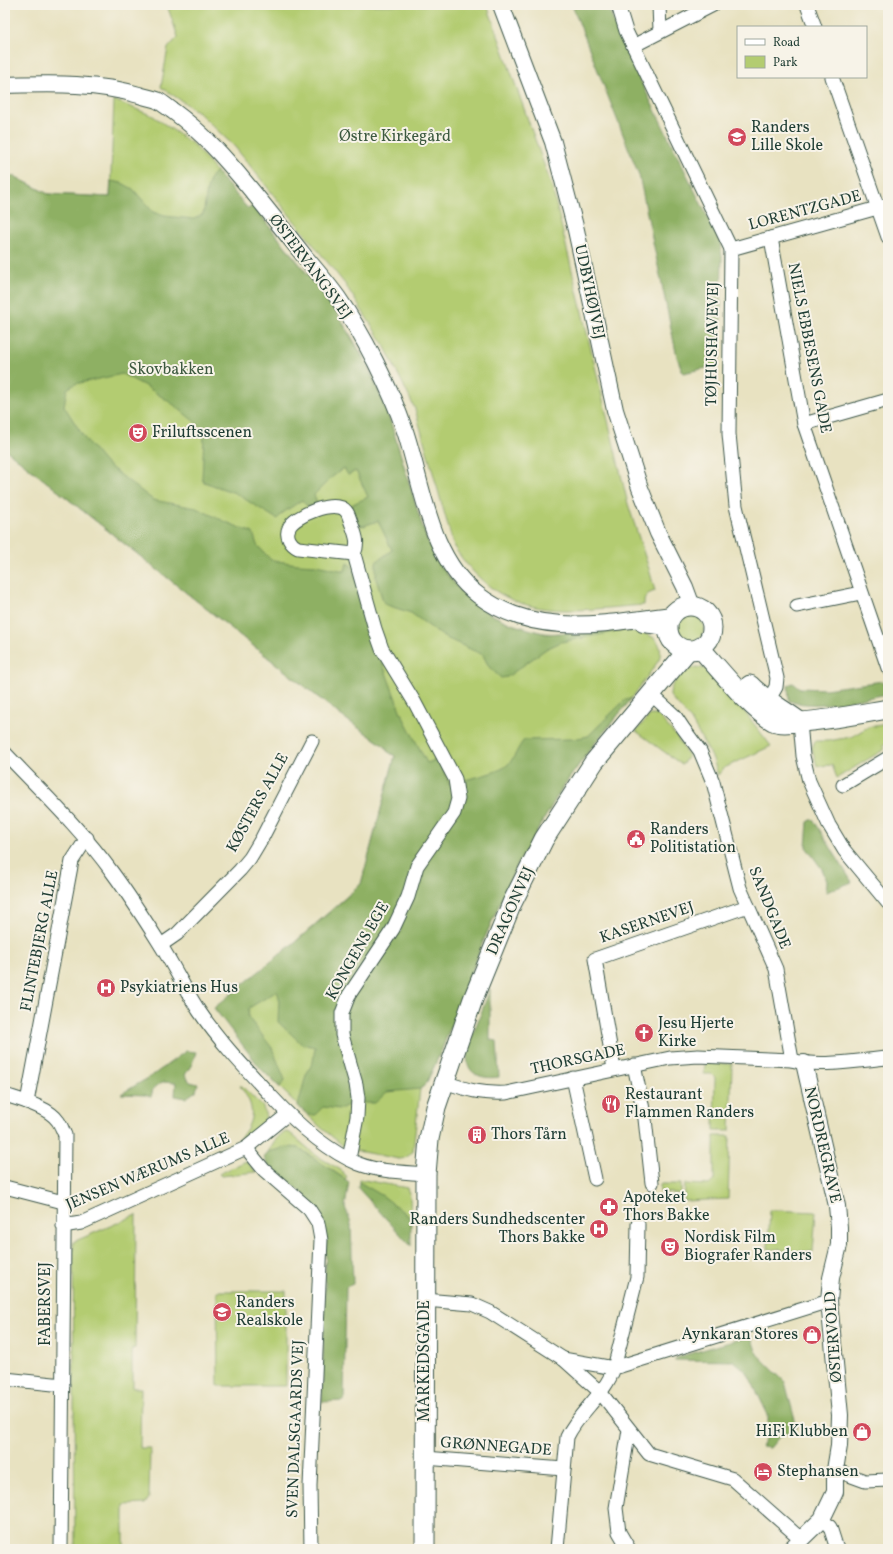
<svg xmlns="http://www.w3.org/2000/svg" width="893" height="1554" font-family="Vollkorn,serif">
<rect width="100%" height="100%" fill="#f7f3e8"/>
<filter id="ink" filterUnits="userSpaceOnUse"><feTurbulence type="fractalNoise" baseFrequency=".025" numOctaves="2"/><feDisplacementMap in="SourceGraphic" scale="8" xChannelSelector="R" yChannelSelector="G"/><feConvolveMatrix kernelMatrix="1 2 1 2 8 2 1 2 1" color-interpolation-filters="sRGB"/></filter>
<filter id="wash" filterUnits="userSpaceOnUse"><feTurbulence type="fractalNoise" baseFrequency=".012" numOctaves="4" result="noise"/><feDisplacementMap in="SourceGraphic" scale="16" xChannelSelector="R" yChannelSelector="G"/><feGaussianBlur stdDeviation="0.9" result="paint"/><feColorMatrix in="noise" values="0 0 0 0 0 0 0 0 0 0 0 0 0 0 0 0 0 1.4 0 .05"/><feComposite in="paint" operator="in"/></filter>
<g filter="url(#wash)">
<rect width="100%" height="100%" fill="#e8e2c1"/>
<!-- green -->
<g fill="#b3cc71" stroke="#698452">
<path d="M167,5H487L552,187L628,504L649,569L655,591C646,594 644,596 644,605C563,611 506,625 454,547L415,409L384,345L345,284L235,147L198,112L161,87L168,48L178,37Z"/>
<path d="M114,100L153,116L194,145L248,209L253,206C293,257 338,306 367,365C385,400 396,439 407,477C419,516 426,548 453,581C456,586 459,591 463,594C486,614 516,629 545,633C569,637 674,612 659,660L632,698L591,748L562,788L514,871L482,944L442,1049L426,1084L420,1089L413,1151C409,1156 405,1159 399,1159L347,1149L318,1125L261,1069L239,991L361,884L395,756L387,751L386,747L343,717L5,449V176H14L48,194L110,197Z"/>
<circle cx="691" cy="628" r="13"/>
<path d="M697,667L707,669L723,684L771,746L724,768L718,775L713,759L691,720L670,696C669,683 685,669 697,667Z"/>
<polygon points="650,715 658,715 677,737 688,756 682,765 636,731"/>
<polygon points="888,724 888,745 887,743 883,745 885,749 837,778 832,765 817,766 812,748 815,741 828,741 851,737 868,727"/>
<polygon points="705,1063 732,1064 730,1131 714,1131 715,1078 711,1074 704,1074"/>
<path d="M240,1086H242L263,1107L266,1117C260,1128 250,1134 239,1139C256,1120 255,1106 240,1086Z"/>
<path d="M286,1132L290,1133L317,1156L341,1170L347,1177L345,1179L299,1148L268,1152C273,1144 276,1135 286,1132Z"/>
<polygon points="714,1136 730,1136 728,1199 684,1201 685,1184 709,1185 714,1180"/>
<polygon points="246,1161 256,1172 221,1176 219,1174"/>
<polygon points="359,1179 407,1188 410,1196 411,1218 405,1215 402,1211 362,1185 359,1182"/>
<polygon points="660,1184 681,1184 681,1194 660,1192"/>
<polygon points="770,1210 816,1212 813,1252 768,1249"/>
<polygon points="136,1215 135,1348 132,1349 132,1372 133,1373 133,1388 141,1388 140,1448 150,1448 149,1498 145,1504 124,1505 124,1549 75,1549 73,1242"/>
<polygon points="217,1291 286,1291 286,1386 218,1386"/>
</g>
<!-- forest -->
<g fill="#8eb063" stroke="#56764c">
<polygon points="572,5 607,5 622,43 720,242 722,257 720,357 716,366 683,373 677,357 639,175"/>
<path d="M216,171L248,209L253,206L334,308L367,365L390,420L426,538L440,566L463,594L488,613L511,624L546,634L629,629L561,642L546,649L507,677L501,678L489,667L483,655L444,637L411,613L384,604L376,579V562L392,550L378,521L363,526L358,524L352,510L353,504L368,497L356,471L348,475L344,468L331,478L314,495L317,502L314,506C307,507 306,506 302,500L284,512L277,519L235,493L204,482L202,479L204,436L201,427L174,405L147,387L122,374L75,384L67,389L64,406L85,439L104,462L153,500L196,508L226,522L253,533L257,545L271,560L297,564L316,565L345,571L347,563L352,566L375,643L401,713L427,763L438,759L449,784C462,780 496,774 506,766C515,759 517,748 524,740L573,739L588,736L625,700L632,698L591,748L562,788L514,871L482,944L442,1049L426,1084L420,1089L387,1092L375,1103H352L340,1109L323,1107L315,1115H308L298,1106L306,1075L313,1062L315,1047L302,1044L278,1022L279,997L277,991L249,1008L248,1017L272,1048L285,1080L280,1087L261,1069L214,1008L311,929L361,884L395,756L387,751L386,747L343,717L5,449V176H14L48,194L110,197L111,181L122,183L133,189L153,212L164,216L194,219L203,214C206,202 206,178 216,171Z"/>
<path d="M883,681L888,694C858,699 819,710 789,701L788,685L793,683L800,688L825,689Z"/>
<polygon points="813,819 852,882 826,892 827,881 822,869 806,847 808,822"/>
<path d="M490,989V1040L497,1041L499,1077C493,1078 486,1078 480,1076C456,1068 472,1037 478,1021C482,1011 486,1000 490,989Z"/>
<polygon points="186,1051 196,1052 192,1064 185,1075 190,1082 198,1084 196,1091 186,1098 175,1096 176,1083 162,1082 153,1089 151,1097 145,1095 121,1094 153,1075"/>
<polygon points="288,1147 299,1148 349,1182 345,1207 351,1224 353,1284 346,1287 344,1401 322,1402 326,1241 317,1210 303,1194 267,1164 264,1158 268,1152"/>
<polygon points="359,1182 383,1196 411,1218 411,1246 358,1188"/>
<polygon points="751,1336 757,1354 785,1382 797,1428 779,1437 770,1448 761,1447 768,1434 768,1415 747,1372 734,1361 674,1360 678,1357"/>
</g>
</g>
<g filter="url(#ink)">
<g fill="none" stroke-linecap="round" stroke-linejoin="round">
<defs>
<g id="minor">
<polyline points="618,5 626,31 731,249 729,434 736,506 777,678 776,687 768,701"/>
<polyline points="659,5 660,31"/>
<polyline points="807,5 815,27"/>
<polyline points="633,46 713,5"/>
<polyline points="832,77 888,237"/>
<polyline points="771,238 804,424 888,668"/>
<polyline points="731,249 888,205"/>
<polyline points="804,424 888,400"/>
<polyline points="797,606 861,593"/>
<polyline points="651,694 675,716 683,728 700,751 713,782 740,888 776,969 792,1060"/>
<polyline points="800,722 803,756 809,781 829,825 844,850 888,903"/>
<path d="M5,753C42,792 81,829 112,872C129,895 145,920 160,944C174,966 185,990 199,1011C220,1042 246,1069 271,1096C295,1122 325,1150 359,1164C380,1172 403,1172 426,1174"/>
<polyline points="843,785 888,758"/>
<polyline points="161,945 177,934 240,870 250,858 262,838 312,741"/>
<polyline points="634,1065 645,1119 652,1183"/>
<polyline points="614,1069 595,959 748,906"/>
<polyline points="573,1078 595,1179"/>
<path d="M444,1082C468,1090 480,1094 506,1093L670,1058L698,1056L792,1060C819,1068 860,1060 888,1058"/>
<path d="M5,1095C20,1100 49,1107 58,1121C61,1125 63,1131 65,1135L61,1549"/>
<polyline points="27,1102 72,861 87,838"/>
<polyline points="246,1148 264,1170 309,1209 318,1223 321,1240 310,1486 311,1549"/>
<path d="M349,1159L357,1117L358,1098L356,1084L342,1035V1013L349,995L393,929L408,897L417,866L454,813L458,799L455,779L415,703L382,649L375,629L354,554L298,548C291,545 285,536 289,528C293,516 336,498 346,511C349,514 350,521 352,525C356,536 359,543 354,554"/>
<polyline points="5,1187 63,1202"/>
<polyline points="63,1226 81,1223 246,1148 288,1114"/>
<polyline points="425,1300 472,1304 490,1312 562,1358 600,1392 649,1454 733,1479 801,1539"/>
<polyline points="563,1359 614,1368 637,1277 638,1224"/>
<polyline points="5,1379 63,1385"/>
<polyline points="425,1458 564,1469"/>
<polyline points="835,1470 865,1481 888,1480"/>
<polyline points="822,1519 830,1527 837,1549"/>
<path d="M557,1549L567,1437C579,1411 605,1395 614,1368L829,1301"/>
<polyline points="629,1549 619,1532 616,1508 629,1430"/>
</g>
<g id="tertiary">
<polyline points="501,5 553,142 576,230 615,410 640,488 658,533 685,587 692,606"/>
<path d="M5,85C49,84 96,82 139,95C145,97 151,98 157,100C163,103 168,108 173,111C202,132 225,158 248,186C267,209 286,233 305,257C316,270 328,284 338,298C363,334 391,389 405,431C423,485 429,558 478,595C536,639 606,623 672,615"/>
<polyline points="643,624 668,627"/>
<polyline points="791,1549 822,1519 835,1492 835,1470 839,1446 840,1415 829,1301 831,1278 839,1245 839,1227 837,1206 804,1063"/>
</g>
<g id="secondary">
<circle cx="690" cy="628" r="22"/>
<path d="M700,648C718,667 751,710 773,721C782,725 791,722 800,722C830,720 859,714 888,709"/>
<path d="M750,685C764,700 783,709 800,722"/>
<polyline points="425,1549 426,1174 429,1139 436,1107 473,999 512,903 544,839 594,762 651,694 688,650"/>
</g>
</defs>
<!-- minor casing -->
<use href="#minor" stroke="#3d5649" stroke-width="15"/>
<!-- tertiary casing -->
<use href="#tertiary" stroke="#3d5649" stroke-width="18"/>
<!-- secondary casing -->
<use href="#secondary" stroke="#3d5649" stroke-width="21"/>
<!-- minor -->
<use href="#minor" stroke="#fff" stroke-width="13"/>
<!-- tertiary -->
<use href="#tertiary" stroke="#fff" stroke-width="16"/>
<!-- secondary -->
<use href="#secondary" stroke="#fff" stroke-width="19"/>
</g>
</g>
<!-- icons -->
<defs>
<symbol id="school-disc" viewBox="-11 -11 22 22"><circle r="9.5" fill="#d1495b" stroke="#f7f3e8"/><path d="M0-5L7-2L0 1L-7-2ZM-4 1L0 2.5L4 1V4Q0 6-4 4Z" fill="#fff"/></symbol>
<symbol id="theatre-disc" viewBox="-11 -11 22 22"><circle r="9.5" fill="#d1495b" stroke="#f7f3e8"/><path d="M-5-5.5Q0-4 5-5.5V0Q5 5 0 6Q-5 5-5 0ZM-3.3-2.5H-1v1.5H-3.3ZM1-2.5H3.3v1.5H1ZM-2.8 1Q0 5.5 2.8 1Z" fill="#fff"/></symbol>
<symbol id="civic-disc" viewBox="-11 -11 22 22"><circle r="9.5" fill="#d1495b" stroke="#f7f3e8"/><path d="M-.6-6.5H3V-4.5H.6V-3L4-1V1h2V6H-6V1h2V-1L-.6-3ZM-1.2 2.5V6h2.4V2.5Z" fill="#fff"/></symbol>
<symbol id="hospital-disc" viewBox="-11 -11 22 22"><circle r="9.5" fill="#d1495b" stroke="#f7f3e8"/><path d="M-5-5h3v3.5h4V-5h3V5h-3V1.5h-4V5h-3Z" fill="#fff"/></symbol>
<symbol id="church-disc" viewBox="-11 -11 22 22"><circle r="9.5" fill="#d1495b" stroke="#f7f3e8"/><path d="M-1.2-6h2.4v3.5h3.3v2.4h-3.3V6h-2.4V-.1h-3.3v-2.4h3.3Z" fill="#fff"/></symbol>
<symbol id="restaurant-disc" viewBox="-11 -11 22 22"><circle r="9.5" fill="#d1495b" stroke="#f7f3e8"/><path d="M-5-6h1v4h1v-4h1v4h1v-4h1v5L-1.5 .5V6h-2V.5L-5-1ZM5-6V6H3V1.5H1.5Q1.5-4 5-6Z" fill="#fff"/></symbol>
<symbol id="building-disc" viewBox="-11 -11 22 22"><circle r="9.5" fill="#d1495b" stroke="#f7f3e8"/><path d="M-4-6H4V6H1V3H-1V6H-4ZM-2.5-4.3h1.7v1.8h-1.7ZM.8-4.3h1.7v1.8H.8ZM-2.5-1h1.7V.8h-1.7ZM.8-1h1.7V.8H.8Z" fill="#fff"/></symbol>
<symbol id="pharmacy-disc" viewBox="-11 -11 22 22"><circle r="9.5" fill="#d1495b" stroke="#f7f3e8"/><path d="M-2-6h4v4h4v4h-4v4h-4v-4h-4v-4h4Z" fill="#fff"/></symbol>
<symbol id="shop-disc" viewBox="-11 -11 22 22"><circle r="9.5" fill="#d1495b" stroke="#f7f3e8"/><path d="M-5-2.5h2.3a2.7 3.5 0 0 1 5.4 0H5L5.5 6h-11ZM-1.5-2.5h3a1.5 2.3 0 0 0-3 0Z" fill="#fff"/></symbol>
<symbol id="hotel-disc" viewBox="-11 -11 22 22"><circle r="9.5" fill="#d1495b" stroke="#f7f3e8"/><path d="M-6-4.5h1.5V1H6V5H4.5V3h-9V5H-6ZM-4 0a1.8 1.8 0 1 1 3.6 0ZM.5 0V-2.5h3Q6-2.5 6 0Z" fill="#fff"/></symbol>
</defs>
<g fill-rule="evenodd">
<use href="#school-disc" x="726" y="126" width="22" height="22"/>
<use href="#theatre-disc" x="127" y="422" width="22" height="22"/>
<use href="#civic-disc" x="625" y="828" width="22" height="22"/>
<use href="#hospital-disc" x="95" y="977" width="22" height="22"/>
<use href="#church-disc" x="633" y="1022" width="22" height="22"/>
<use href="#restaurant-disc" x="600" y="1093" width="22" height="22"/>
<use href="#building-disc" x="466" y="1124" width="22" height="22"/>
<use href="#pharmacy-disc" x="598" y="1196" width="22" height="22"/>
<use href="#hospital-disc" x="588" y="1218" width="22" height="22"/>
<use href="#theatre-disc" x="659" y="1236" width="22" height="22"/>
<use href="#school-disc" x="211" y="1301" width="22" height="22"/>
<use href="#shop-disc" x="801" y="1324" width="22" height="22"/>
<use href="#shop-disc" x="851" y="1421" width="22" height="22"/>
<use href="#hotel-disc" x="752" y="1461" width="22" height="22"/>
</g>
<g text-anchor="middle" dominant-baseline="central" stroke-width="4" stroke-linejoin="round" paint-order="stroke">
<!-- poi labels -->
<g font-size="16" fill="#1f3d34" stroke="#f7f3e8" text-anchor="start">
<text x="751" y="128">Randers<tspan x="751" dy="18">Lille Skole</tspan></text>
<text x="152" y="433">Friluftsscenen</text>
<text x="650" y="830">Randers<tspan x="650" dy="18">Politistation</tspan></text>
<text x="120" y="988">Psykiatriens Hus</text>
<text x="658" y="1024">Jesu Hjerte<tspan x="658" dy="18">Kirke</tspan></text>
<text x="625" y="1095">Restaurant<tspan x="625" dy="18">Flammen Randers</tspan></text>
<text x="491" y="1135">Thors Tårn</text>
<text x="623" y="1198">Apoteket<tspan x="623" dy="18">Thors Bakke</tspan></text>
<text x="585" y="1220" text-anchor="end">Randers Sundhedscenter<tspan x="585" dy="18">Thors Bakke</tspan></text>
<text x="684" y="1238">Nordisk Film<tspan x="684" dy="18">Biografer Randers</tspan></text>
<text x="236" y="1303">Randers<tspan x="236" dy="18">Realskole</tspan></text>
<text x="798" y="1335" text-anchor="end">Aynkaran Stores</text>
<text x="848" y="1432" text-anchor="end">HiFi Klubben</text>
<text x="777" y="1472">Stephansen</text>
</g>
<!-- park labels -->
<g font-size="16" fill="#3d5a40" stroke="#f7f3e8">
<text x="395" y="137">Østre Kirkegård</text>
<text x="171" y="370">Skovbakken</text>
</g>
<!-- street labels -->
<g font-size="16" fill="#1f3d34" stroke="#f7f3e8">
<text transform="translate(805 211) rotate(-15)">LORENTZGADE</text>
<text transform="translate(310 267) rotate(53)">ØSTERVANGSVEJ</text>
<text transform="translate(589 292) rotate(78)">UDBYHØJVEJ</text>
<text transform="translate(713 344) rotate(-89)">TØJHUSHAVEVEJ</text>
<text transform="translate(809 348) rotate(79)">NIELS EBBESENS GADE</text>
<text transform="translate(258 803) rotate(-61)">KØSTERS ALLE</text>
<text transform="translate(769 908) rotate(68)">SANDGADE</text>
<text transform="translate(511 911) rotate(-66)">DRAGONVEJ</text>
<text transform="translate(647 923) rotate(-19)">KASERNEVEJ</text>
<text transform="translate(40 941) rotate(-79)">FLINTEBJERG ALLE</text>
<text transform="translate(358 951) rotate(-60)">KONGENS EGE</text>
<text transform="translate(578 1060) rotate(-12)">THORSGADE</text>
<text transform="translate(822 1145) rotate(77)">NORDREGRAVE</text>
<text transform="translate(148 1172) rotate(-23)">JENSEN WÆRUMS ALLE</text>
<text transform="translate(46 1304) rotate(-90)">FABERSVEJ</text>
<text transform="translate(834 1337) rotate(-94)">ØSTERVOLD</text>
<text transform="translate(425 1361) rotate(-90)">MARKEDSGADE</text>
<text transform="translate(296 1429) rotate(-88)">SVEN DALSGAARDS VEJ</text>
<text transform="translate(496 1447) rotate(4)">GRØNNEGADE</text>
</g>
</g>
<!-- margin -->
<rect width="893" height="1554" fill="none" stroke="#f7f3e8" stroke-width="20"/>
<!-- legend -->
<rect x="737" y="26" width="130" height="52" fill="#f7f3e8" stroke="#a1aaa0"/>
<rect x="745" y="39" width="20" height="6" fill="#ffffff" stroke="#a1aaa0"/>
<text x="773" y="46" font-size="12" fill="#1f3d34">Road</text>
<rect x="745" y="56" width="20" height="12" fill="#b3cc71" stroke="#a1aaa0"/>
<text x="773" y="66" font-size="12" fill="#1f3d34">Park</text>
</svg>
